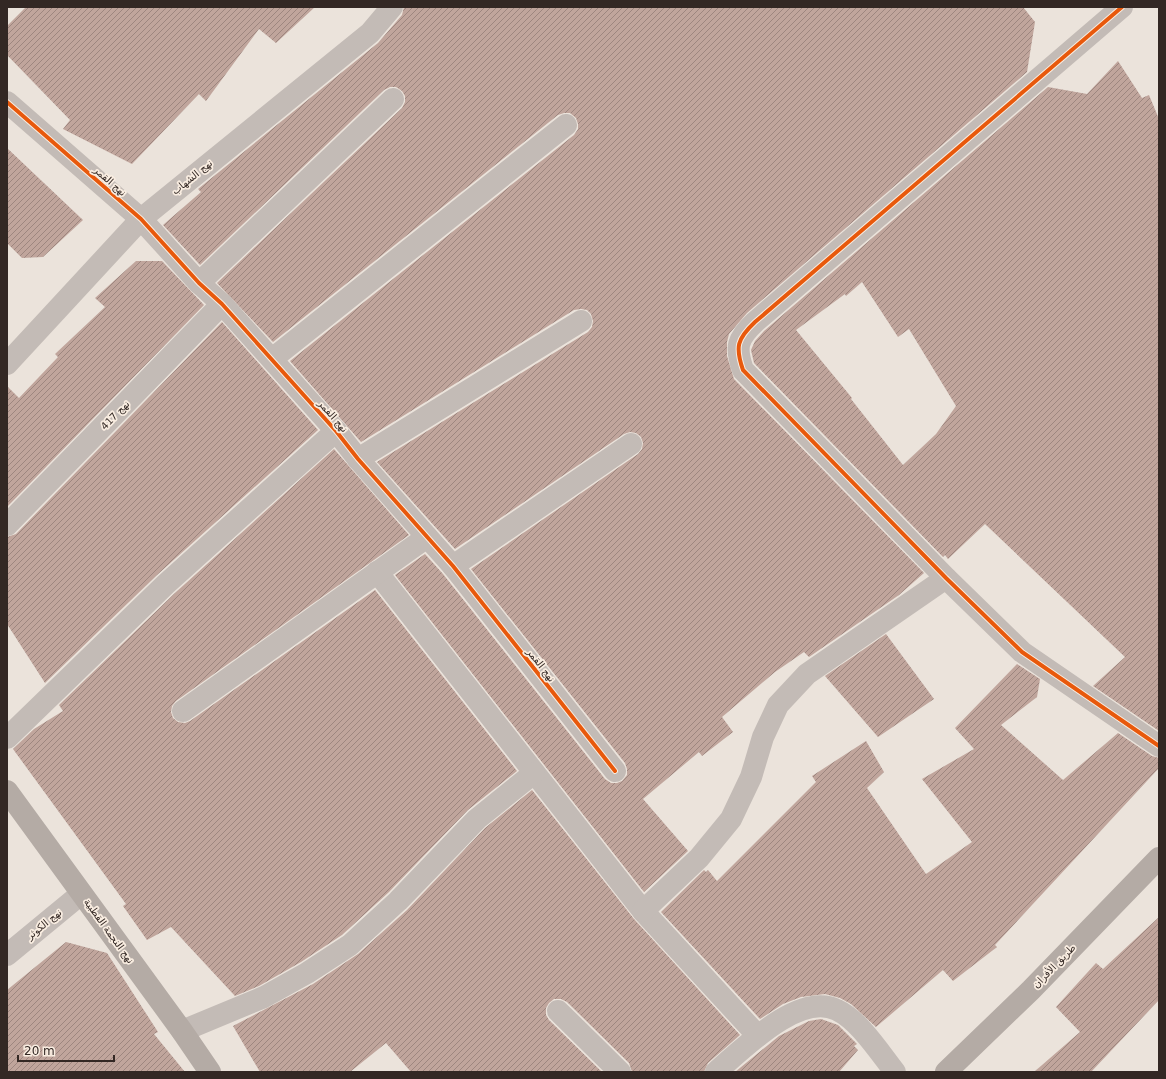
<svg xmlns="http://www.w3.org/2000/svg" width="1166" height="1079" font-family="'DejaVu Sans',Vazirmatn,sans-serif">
<defs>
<pattern id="building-hatch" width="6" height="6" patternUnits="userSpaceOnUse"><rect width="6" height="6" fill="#c0a59c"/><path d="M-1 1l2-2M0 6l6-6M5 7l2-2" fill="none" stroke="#9d867f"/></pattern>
</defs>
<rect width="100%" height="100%" fill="#ebe3db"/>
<!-- building -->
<g fill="url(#building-hatch)" fill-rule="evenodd">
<polygon points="26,7 315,7 276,43 259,29 206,101 199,94 132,164 63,129 70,120 7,55 7,26"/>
<polygon points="404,7 1023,7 1035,22 1027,72 747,313 729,334 727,342 727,356 734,379 924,573 899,595 809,657 804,652 775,672 722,717 733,732 702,756 699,752 643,799 688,851 644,892 395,575 425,554 443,574 605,779 611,783 617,783 622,781 627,775 627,769 625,763 471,569 638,454 642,449 643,443 641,437 636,433 630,432 624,434 455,549 377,462 588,332 592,327 593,321 591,314 587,310 581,309 574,310 361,442 290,361 574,135 578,129 578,124 576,118 570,113 564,113 558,115 273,342 217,283 402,108 405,102 405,96 402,91 396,87 390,87 384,90 200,265 163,225 201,192 198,189 378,43 402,15"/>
<path d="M1118,61L1142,98L1149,95L1159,119V731L1093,686L1125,657L985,524L948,559L945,555L943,557L754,363L751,350L755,341L764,331L1048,87L1087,94ZM862,282L898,337L909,329L956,406L936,434L903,465L851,399L852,398L796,330L845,294L846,296Z"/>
<polygon points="7,148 83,220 43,257 22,258 7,243"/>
<polygon points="136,261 162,261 204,305 7,507 7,386 19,398 58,357 55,354 105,307 95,298"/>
<polygon points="222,322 318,430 157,575 45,683 7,624 7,537 16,534"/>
<polygon points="334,449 409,535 176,701 172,706 171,712 173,718 178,722 185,723 190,721 375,590 517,771 468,810 389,892 342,935 301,962 259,986 235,996 171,927 147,940 123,906 126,904 13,749 34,729 63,711 59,705 175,593"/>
<polygon points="886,634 934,699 878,737 825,676"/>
<polygon points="1017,664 1040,679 1037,697 1001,725 1063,780 1118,733 1152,756 1159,758 1159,768 995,945 997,947 953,981 943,970 876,1027 851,1004 840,998 825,994 801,997 783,1004 760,1019 661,912 704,870 706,872 708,870 717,881 816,782 812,776 866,741 884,772 867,788 926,874 972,842 922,779 974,749 955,728"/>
<polygon points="532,790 634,919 740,1035 708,1063 704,1072 632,1072 629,1063 567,1002 561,999 554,999 549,1003 546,1008 546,1015 549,1020 602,1072 411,1072 386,1043 350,1072 260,1072 233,1026 313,984 358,954 407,910 485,828"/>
<polygon points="1159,917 1159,1000 1091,1072 1034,1072 1080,1032 1056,1007 1096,963 1103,969"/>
<polygon points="66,942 107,953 158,1032 154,1034 185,1072 7,1072 7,990"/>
<polygon points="821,1019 838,1025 857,1044 854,1046 858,1050 839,1072 735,1072 779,1036 809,1021"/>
</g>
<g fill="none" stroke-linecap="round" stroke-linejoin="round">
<!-- street -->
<g stroke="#c3bbb6" stroke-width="22">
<path d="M1122,7L755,322C737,339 735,347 743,370L946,578L1022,652L1159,746"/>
<polyline points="7,102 141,219 199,283 222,304 336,431 358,459 453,566 615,771"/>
<polyline points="199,283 393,99"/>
<polyline points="272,359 566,125"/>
<polyline points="7,364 141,219 370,33 392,7"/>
<polyline points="358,459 581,321"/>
<polyline points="7,525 222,304"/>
<polyline points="453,566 631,444"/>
<polyline points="377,572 643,911 758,1036"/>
<polyline points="183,711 427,537"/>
<polyline points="7,738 166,584 336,431"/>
<polyline points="643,911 699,858 731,819 751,777 763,737 778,705 807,674 946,578"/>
<polyline points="7,955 81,894"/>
<polyline points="558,1011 620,1072"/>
<polyline points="182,1031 264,997 307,973 350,945 398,901 477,819 534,773"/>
<path d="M716,1072C743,1049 799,991 837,1010C859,1020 880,1053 895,1072"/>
</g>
<!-- secondary -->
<g stroke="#b4aba5" stroke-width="22">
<polyline points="7,791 182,1031 210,1072"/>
<polyline points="946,1072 1031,990 1159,858"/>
</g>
<defs>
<g id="cycleway">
<path d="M1122,7L755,322C737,339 735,347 743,370L946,578L1022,652L1159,746"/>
<polyline points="7,102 141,219 199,283 222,304 336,431 358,459 453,566 615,771"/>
</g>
</defs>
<!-- cycleway casing -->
<use href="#cycleway" stroke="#f9ede1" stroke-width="6"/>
<!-- cycleway -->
<use href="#cycleway" stroke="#e8590c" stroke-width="4"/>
</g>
<g text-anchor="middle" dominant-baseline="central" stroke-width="3.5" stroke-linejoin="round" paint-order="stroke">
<!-- street labels -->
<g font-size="10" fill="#332824" stroke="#f9ede1">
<text transform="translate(192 177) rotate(-39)">نهج الشهاب</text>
<text transform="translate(110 181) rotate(41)">نهج القمر</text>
<text transform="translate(115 415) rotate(-46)">نهج 417</text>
<text transform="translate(333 416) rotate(49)">نهج القمر</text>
<text transform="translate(541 665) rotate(52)">نهج القمر</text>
<text transform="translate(44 924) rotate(-39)">نهج الكوثر</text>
<text transform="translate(109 931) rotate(54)">نهج النجمة القطبية</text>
<text transform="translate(1054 966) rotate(-46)">طريق الأفران</text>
</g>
</g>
<!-- border -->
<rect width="1166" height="1079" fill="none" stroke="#332824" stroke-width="16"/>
<!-- scale -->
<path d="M18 1055v6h96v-6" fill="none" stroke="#332824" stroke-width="2"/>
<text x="24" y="1055" font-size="12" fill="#332824" stroke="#f9ede1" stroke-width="3" paint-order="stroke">20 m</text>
</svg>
